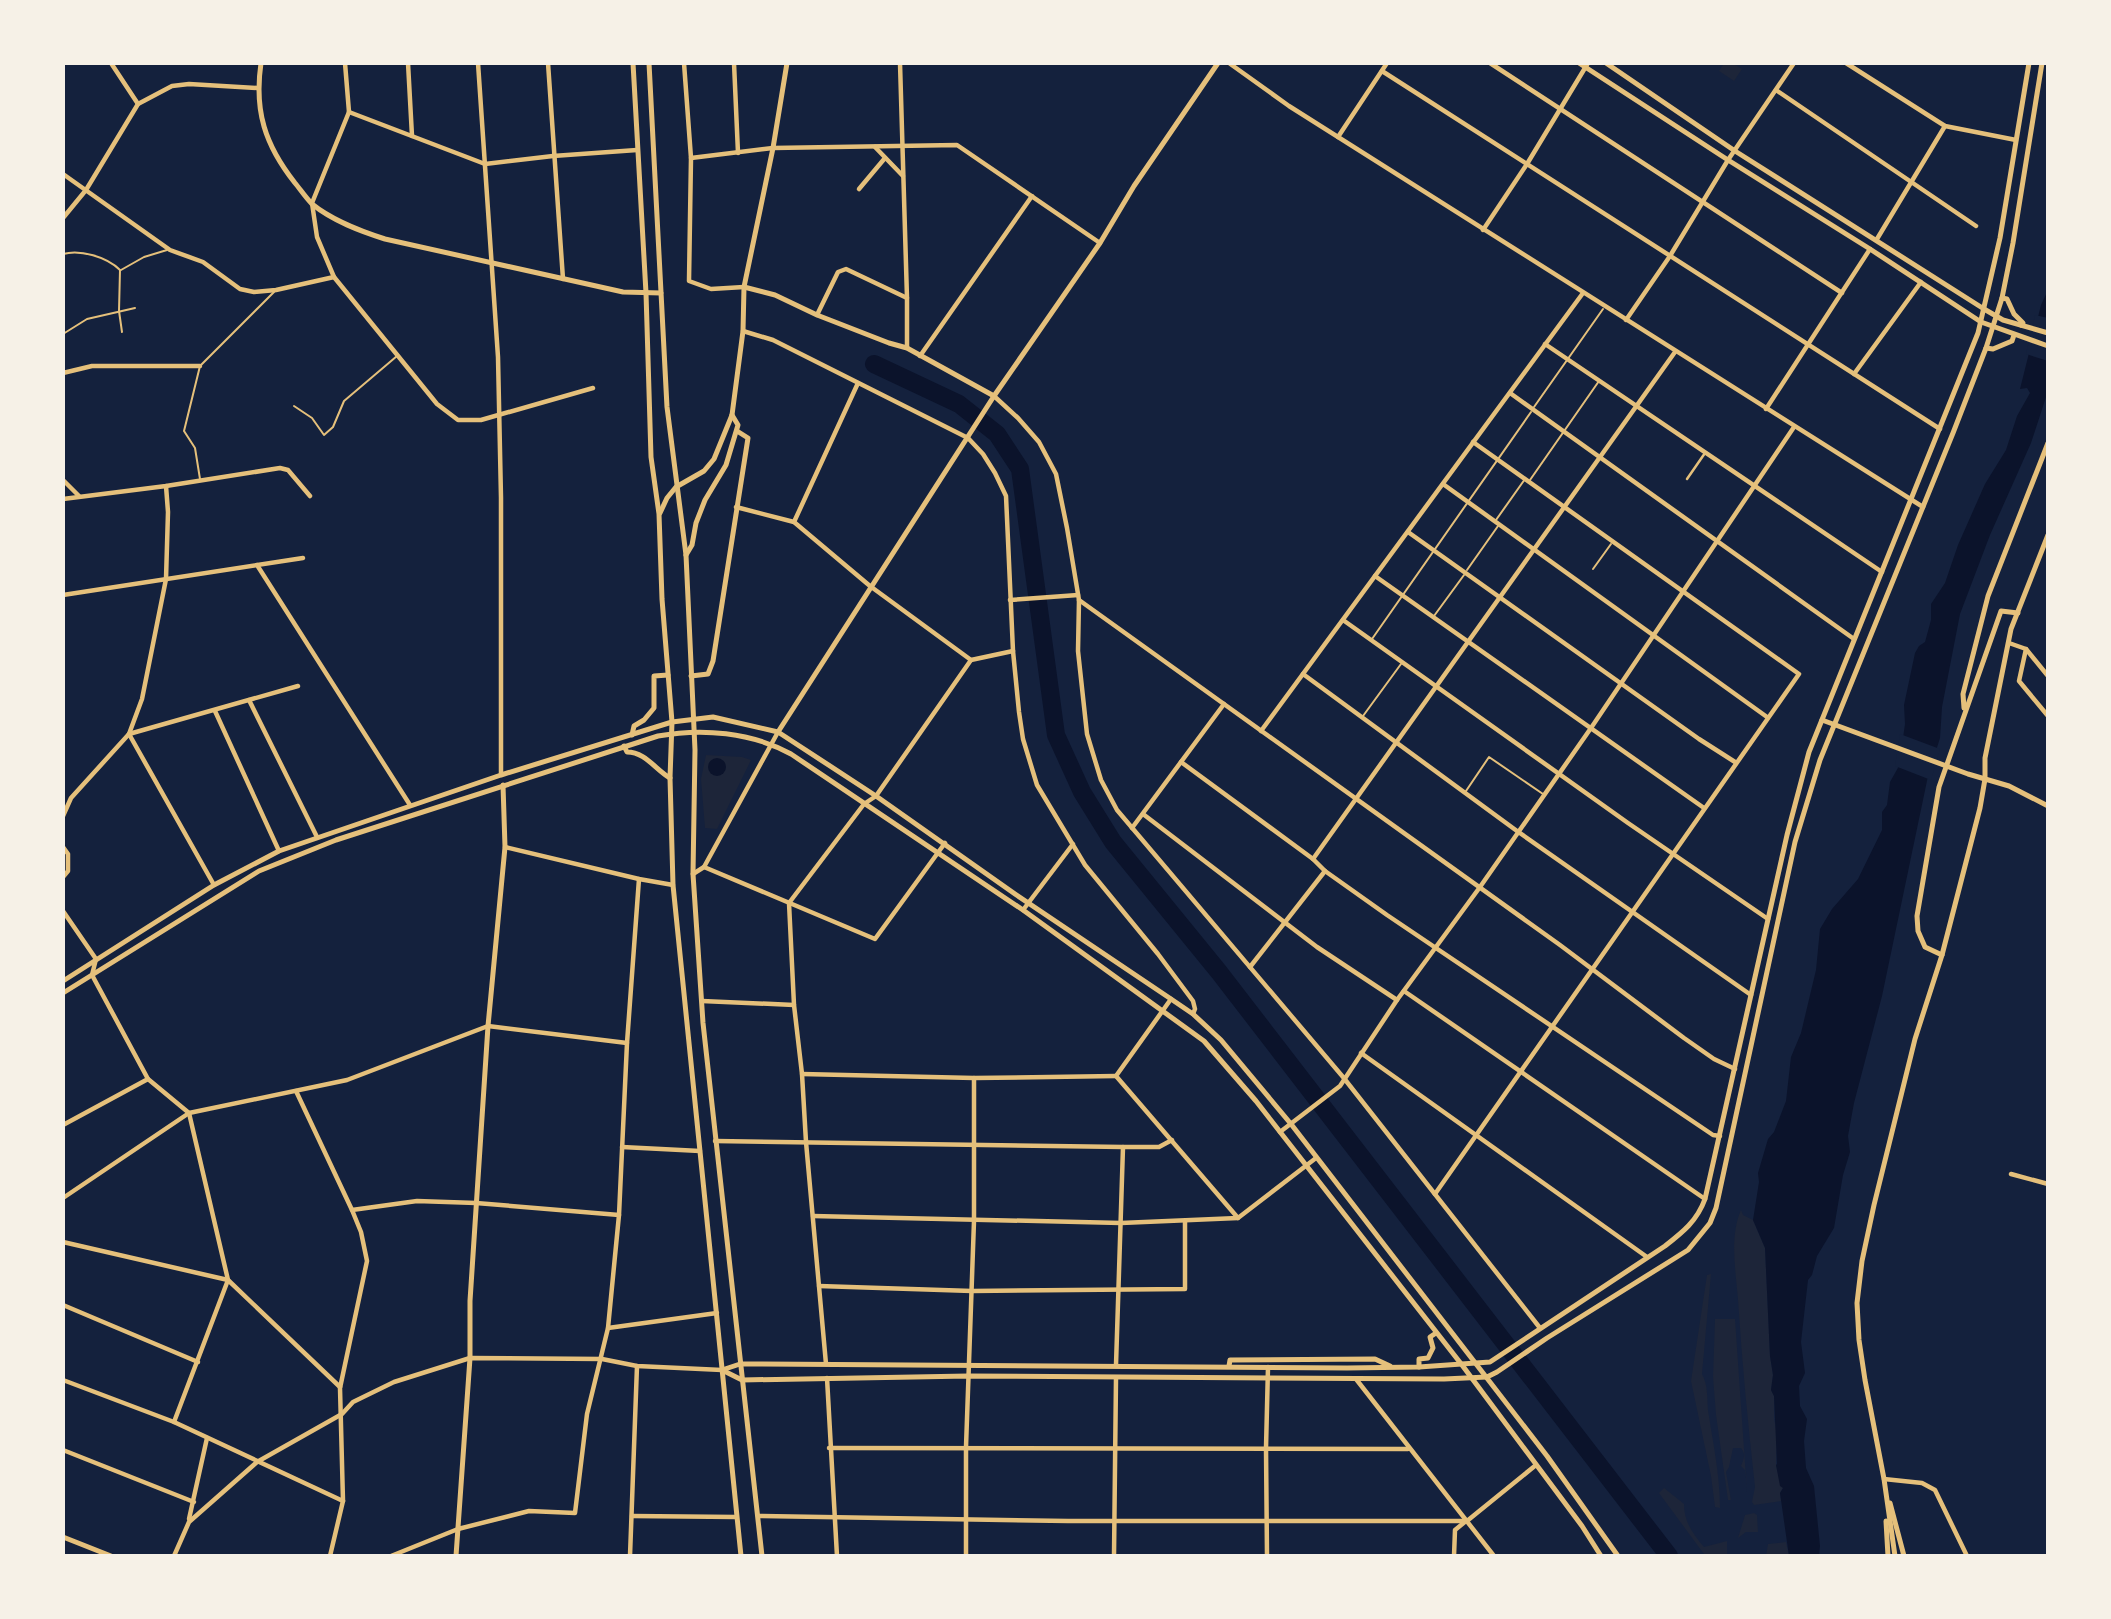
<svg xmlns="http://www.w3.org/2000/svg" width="2111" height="1619" font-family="Roboto,sans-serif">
<rect width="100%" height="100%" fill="#14213d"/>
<!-- green -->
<g fill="#1d2539">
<polygon points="1724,63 1732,63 1742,69 1734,81 1719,71"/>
<polygon points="706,755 742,757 751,760 717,829 705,828 701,779"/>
<path d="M1741,1210L1743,1215L1753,1220L1765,1248L1770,1356L1773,1375L1771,1390L1774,1396V1419L1777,1434L1776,1465L1783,1488L1780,1493L1781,1501L1754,1505L1752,1502L1755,1487C1748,1425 1742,1363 1738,1300C1736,1272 1729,1237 1741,1210Z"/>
<path d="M1711,1274L1702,1374C1708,1385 1707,1397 1708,1410C1713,1443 1720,1475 1720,1508L1715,1507L1711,1476L1691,1381L1707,1275Z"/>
<path d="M1715,1319H1735L1747,1492L1746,1471L1741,1466C1744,1459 1746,1454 1741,1448H1733L1729,1467L1726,1472L1731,1500H1728L1716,1415L1713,1377Z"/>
<path d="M1664,1488L1684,1504C1684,1522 1693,1534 1704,1547L1727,1541V1556L1704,1554L1659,1493Z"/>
<polygon points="1754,1513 1757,1515 1758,1532 1746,1532 1738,1538 1745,1515"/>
<polygon points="1786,1542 1789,1556 1766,1556 1768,1544"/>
</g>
<!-- water -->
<g fill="#0b132b">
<polygon points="2048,290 2048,391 2031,443 1990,535 1960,614 1942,707 1940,738 1928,776 1882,996 1854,1103 1848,1136 1850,1152 1843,1175 1834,1228 1817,1256 1812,1275 1808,1280 1801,1342 1805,1373 1799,1386 1800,1406 1807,1419 1804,1441 1806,1468 1814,1486 1820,1546 1819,1556 1789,1556 1780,1493 1783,1488 1780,1486 1776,1465 1777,1464 1774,1396 1771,1390 1773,1375 1770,1356 1765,1248 1753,1220 1759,1182 1758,1173 1768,1139 1774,1132 1786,1101 1791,1057 1801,1033 1816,970 1820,929 1832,909 1858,879 1882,830 1882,812 1887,805 1890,782 1899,766 1905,724 1904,705 1915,653 1919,646 1925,642 1931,620 1931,604 1945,583 1958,545 1985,484 2006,450 2017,416 2030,393 2027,388 2020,389 2041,305"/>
<circle cx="717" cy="767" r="9"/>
</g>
<!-- pier -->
<g fill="#14213d">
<polygon points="2035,315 2048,318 2048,361 2026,354"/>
<polygon points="1900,734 1940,749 1931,780 1895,766"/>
</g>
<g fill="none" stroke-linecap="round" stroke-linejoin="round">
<!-- river -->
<polyline stroke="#0b132b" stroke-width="18" points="874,364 959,404 997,434 1020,469 1056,735 1082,792 1113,842 1219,972 1669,1556"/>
<!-- service -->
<g stroke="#e5c07b" stroke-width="2">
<path d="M63,254C80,249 107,257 120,270L119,311L122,332"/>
<polyline points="63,264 63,295"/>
<polyline points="121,270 144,257 167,250"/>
<polyline points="63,334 87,319 135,308"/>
<polyline points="294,406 312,418 324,435 333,427 344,401 397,356"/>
<polyline points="1534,407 1603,309"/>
<polyline points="200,479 195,448 184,431 200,366 275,291"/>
<polyline points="1530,480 1599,381"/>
<polyline points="1496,520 1525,479"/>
<polyline points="1593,569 1611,544"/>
<polyline points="1467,570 1498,526"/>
<polyline points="1434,616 1464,575"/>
<polyline points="1372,639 1531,412"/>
<polyline points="1363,716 1401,664"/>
<polyline points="1466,791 1489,757 1543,794"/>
</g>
<!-- pedestrian -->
<polyline stroke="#e5c07b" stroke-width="2.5" points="1687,479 1705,453"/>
<!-- minor -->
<g stroke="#e5c07b" stroke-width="4.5">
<polyline points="111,63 138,104"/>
<polyline points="345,63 349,112 312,203 317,237 334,277 437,404 458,420 481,420 593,388"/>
<polyline points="408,63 412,136"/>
<polyline points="478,63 498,357 501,498 501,775"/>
<polyline points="548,63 563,279"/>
<polyline points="684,63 691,158 689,281 711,289 744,287"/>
<polyline points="734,63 738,153"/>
<polyline points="900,63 907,298 907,348"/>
<polyline points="1229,63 1289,106 1923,507"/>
<polyline points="1490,63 1842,293"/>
<polyline points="1846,63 1945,126 2016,140"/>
<polyline points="1382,71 1940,429"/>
<polyline points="1776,90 1976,226"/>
<polyline points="349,112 485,164 553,156 637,150"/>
<polyline points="1338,137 1387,63"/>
<polyline points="875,147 903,176"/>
<polyline points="691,158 773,148 957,145 1100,243"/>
<polyline points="63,174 170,250 203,262 240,289 254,292 276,290 334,277"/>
<polyline points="859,189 885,158"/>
<polyline points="63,218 86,190 138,104 172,86 189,84 257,88"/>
<polyline points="1483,230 1527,164 1588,63"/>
<polyline points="1877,239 1945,126"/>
<polyline points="817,315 838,272 846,269 907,298"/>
<polyline points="1626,320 1670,256 1728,160 1794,63"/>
<polyline points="743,331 773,340 968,438 983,454 995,473 1006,496 1013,651 1019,712 1023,739 1037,785 1085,865 1158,954 1193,1001 1195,1009 1193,1014"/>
<polyline points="1545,344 1882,572"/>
<polyline points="920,356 1032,196"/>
<polyline points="63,373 92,366 200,366"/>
<polyline points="1854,374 1921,282"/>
<polyline points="1510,393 1854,639"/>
<polyline points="994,396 1018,418 1039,442 1056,474 1067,528 1079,600 1078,651 1087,734 1101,780 1117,810 1343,1077 1540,1328"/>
<polyline points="1766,409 1870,249"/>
<polyline points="63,480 79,496"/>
<polyline points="1443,484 1767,717"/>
<polyline points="63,499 166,486 280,468 288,470 310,496"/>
<polyline points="736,507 794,522 870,586 971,660 1013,651"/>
<polyline points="794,522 858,383"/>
<polyline points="1408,532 1699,739 1735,762"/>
<polyline points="257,565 410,805"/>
<polyline points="1375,576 1704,808"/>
<polyline points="63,595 303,558"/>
<polyline points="1010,600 1078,595"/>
<polyline points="1079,600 1560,945 1684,1038 1714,1059 1735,1069"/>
<polyline points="1343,620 1628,823 1768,919"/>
<polyline points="2009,643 2026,649 2048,676"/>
<polyline points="2026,649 2019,681 2048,716"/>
<polyline points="1303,674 1517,831 1751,995"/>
<polyline points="249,700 317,837"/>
<polyline points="215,711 279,851"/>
<polyline points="1261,731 1583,293"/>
<polyline points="1181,762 1313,859 1325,871 1387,915 1713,1135 1720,1136"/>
<polyline points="1143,814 1317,947 1397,1000"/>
<polyline points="63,816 71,798 129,734 142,699 166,579 168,512 166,486"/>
<polyline points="1132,828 1224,704"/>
<polyline points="63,847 68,854 68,871 63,877"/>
<polyline points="505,847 639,879 673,885"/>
<polyline points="1313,859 1675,352"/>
<polyline points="704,867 875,939 945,843"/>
<polyline points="693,874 704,867 778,732"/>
<polyline points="214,885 129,734 298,686"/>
<polyline points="1023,910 1073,844"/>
<polyline points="63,911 96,959 92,975 148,1079 189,1113 228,1280 174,1422"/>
<polyline points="1250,967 1325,871"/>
<polyline points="1404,991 1705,1199"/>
<polyline points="1171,999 1116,1076 1238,1218 1316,1158"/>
<polyline points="702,1001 794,1005"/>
<polyline points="1361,1053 1647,1257"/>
<polyline points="802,1074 974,1078 1116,1076"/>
<polyline points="296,1091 352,1210 361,1232 367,1261 340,1388 343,1501 330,1556"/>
<polyline points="63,1125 148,1079"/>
<polyline points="1280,1132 1340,1086 1397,1000 1480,887 1591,728 1794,427"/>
<polyline points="715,1141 1123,1147 1159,1147 1172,1140"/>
<polyline points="622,1147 700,1151"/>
<polyline points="2011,1174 2048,1184"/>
<polyline points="1435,1194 1799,674 1473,442"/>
<polyline points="63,1198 189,1113 347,1080 488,1026 627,1043"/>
<polyline points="352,1210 417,1201 476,1203 619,1215"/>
<polyline points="813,1216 1121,1223 1238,1218"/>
<polyline points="63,1242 228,1280 340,1387"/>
<polyline points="819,1286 972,1291 1185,1289 1185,1222"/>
<polyline points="63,1305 198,1362"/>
<polyline points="608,1328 717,1313"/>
<polyline points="826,1364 806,1142 802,1074 794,1005 789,903 864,804 876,796 971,660"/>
<polyline points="1116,1365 1123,1147"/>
<polyline points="827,1378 837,1556"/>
<polyline points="1356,1379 1494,1556"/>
<polyline points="63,1380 174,1422 343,1501"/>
<polyline points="829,1448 1408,1449"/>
<polyline points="63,1450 194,1502"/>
<polyline points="1884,1479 1922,1483 1935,1490 1967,1556"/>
<polyline points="632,1516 736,1517"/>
<polyline points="758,1516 1068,1521 1467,1521 1536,1465"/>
<polyline points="189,1519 207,1438"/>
<polyline points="174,1556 189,1522 257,1462 342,1414 353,1402 394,1382 470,1358 602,1359 637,1366 722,1370"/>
<polyline points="391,1556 458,1529 529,1511 575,1513 587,1414 608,1328 619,1215 627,1043 639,879"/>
<polyline points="630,1556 637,1366"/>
<polyline points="966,1556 966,1447 974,1221 974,1078"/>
<polyline points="1114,1556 1116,1378"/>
<polyline points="1267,1556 1266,1448 1268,1367"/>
<polyline points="1454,1556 1455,1530 1466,1521"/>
</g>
<!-- tertiary -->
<g stroke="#e5c07b" stroke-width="5">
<path d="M261,63C254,111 265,145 295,183C300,189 306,198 312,204C333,221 360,231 385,239L623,292L661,293"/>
<polyline points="633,63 646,293 651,457 659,514 662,599 672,722 670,778 673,885 741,1556"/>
<polyline points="649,63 667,407 686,555 695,750 693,874 703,1023 762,1556"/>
<polyline points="1579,63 1728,160 1870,249 1981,322 2048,346"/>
<polyline points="1606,63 1735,151 1984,309 2003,320 2048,333"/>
<polyline points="744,287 775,295 817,315 889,343 907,348 994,396"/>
<polyline points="2002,298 2007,299 2014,314 2023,323 2021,325"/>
<polyline points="1986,348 1993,349 2012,341 2014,335"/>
<polyline points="660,513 667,498 676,487 704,471 714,459 732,415 743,331 744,287 773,148 787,63"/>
<polyline points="686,555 692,545 696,523 705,500 726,465 738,425 732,415"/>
<polyline points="691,676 708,674 713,661 748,438 737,431"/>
<polyline points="1964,708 1963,694 1988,596 2048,443"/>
<polyline points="1822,720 1968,774 2009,786 2048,806"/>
<polyline points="778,732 994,396 1100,243 1134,186 1218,63"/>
<polyline points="632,735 634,726 644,720 654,708 654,676 668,675"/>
<path d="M624,746L627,752C645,752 655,769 670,778"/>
<polyline points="1942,955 1925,947 1918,931 1917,916 1939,787 2001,611 2018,613"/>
<polyline points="63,981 214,885 279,851 501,775 672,722 713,717 778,732 876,796 1015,894 1171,999 1193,1014 1221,1040 1291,1124 1547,1456 1618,1556"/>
<path d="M63,993L259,871L336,840L658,736C702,728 751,732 791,754L1023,910L1204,1041L1256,1101L1462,1365L1582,1526L1601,1556"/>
<polyline points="1229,1366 1230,1360 1375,1359 1390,1366"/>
<polyline points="1419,1367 1419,1359 1428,1358 1433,1348 1430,1337 1436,1333"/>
<polyline points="722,1370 742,1380 968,1376 1444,1379 1487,1377 1497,1372 1547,1338 1688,1250 1710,1223 1716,1208 1795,842 1820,760 1953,433 1986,348 2002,298 2013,243 2042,63"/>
<path d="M722,1370L740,1364H758L1347,1368L1419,1367L1490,1362L1665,1246C1683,1232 1697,1221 1705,1199L1787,835L1809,752L1978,333L2000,238L2029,63"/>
<polyline points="1890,1503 1904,1556"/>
<polyline points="1886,1521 1888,1556"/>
<polyline points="63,1537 111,1556"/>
<polyline points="456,1556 470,1358 470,1301 488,1026 505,847 503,785"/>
<polyline points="1895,1556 1884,1479 1865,1380 1859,1340 1857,1303 1862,1261 1874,1205 1915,1039 1942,955 1980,808 1985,779 1985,758 2011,629 2048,535"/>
</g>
</g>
<!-- border -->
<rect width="2111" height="1619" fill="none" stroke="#f6f1e7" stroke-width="130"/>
</svg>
